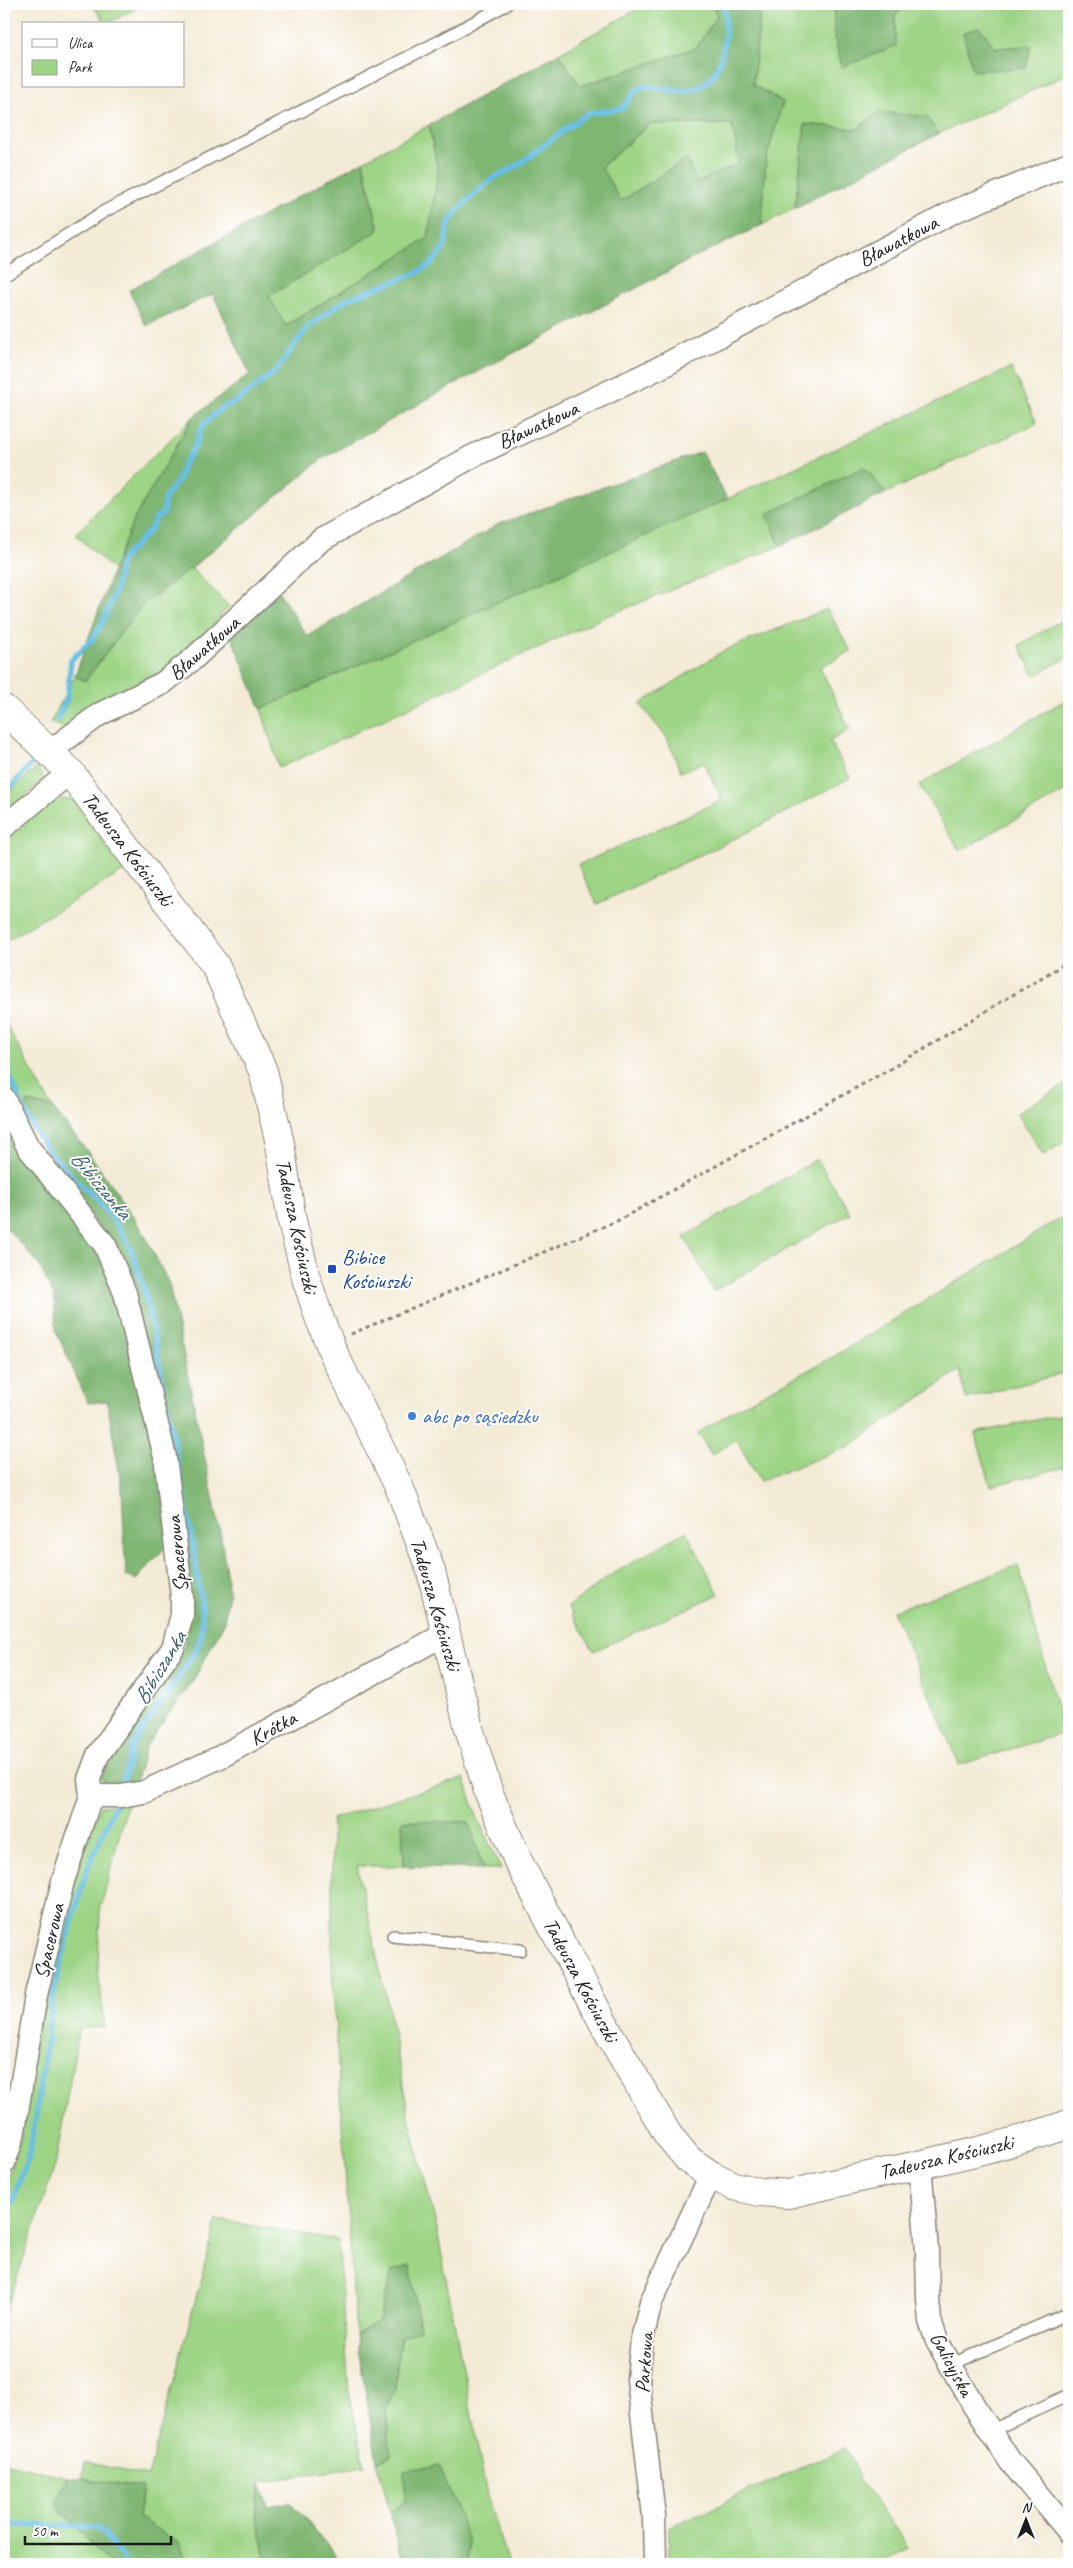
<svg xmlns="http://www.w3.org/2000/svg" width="1073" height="2568" font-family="Caveat,sans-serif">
<rect width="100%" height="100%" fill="#fff"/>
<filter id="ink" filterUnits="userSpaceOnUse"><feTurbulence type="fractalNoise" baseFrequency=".02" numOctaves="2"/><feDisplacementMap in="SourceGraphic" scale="10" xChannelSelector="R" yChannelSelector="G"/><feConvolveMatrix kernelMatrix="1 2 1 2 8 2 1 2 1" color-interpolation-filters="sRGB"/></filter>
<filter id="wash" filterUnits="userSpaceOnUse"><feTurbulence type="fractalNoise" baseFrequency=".0096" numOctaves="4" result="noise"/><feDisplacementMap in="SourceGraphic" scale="20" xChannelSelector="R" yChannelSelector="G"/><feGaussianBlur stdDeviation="1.12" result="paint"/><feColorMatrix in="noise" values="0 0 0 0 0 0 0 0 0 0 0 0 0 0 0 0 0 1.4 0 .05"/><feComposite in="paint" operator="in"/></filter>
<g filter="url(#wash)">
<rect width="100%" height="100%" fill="#f3ebd5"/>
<!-- green -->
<g fill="#9ed485" stroke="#5d7850" fill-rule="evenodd">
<polygon points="92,4 145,4 106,24"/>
<polygon points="646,4 712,4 717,16 696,48 580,86 559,53"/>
<path d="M761,4H834V34L842,67L895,15L911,4H1069V69L1061,77L938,134L927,117L879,112L857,129L805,124L795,208L762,225L766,159L783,102L753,85ZM979,27L996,48L1031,46L1026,68L963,33Z"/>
<polygon points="650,124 732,124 739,163 697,183 686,159 621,201 601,167"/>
<polygon points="429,125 438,172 428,238 285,326 269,296 379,230 363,161"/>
<polygon points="1011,368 1037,423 886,493 864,467 768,514 780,546 602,618 279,768 261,709 727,499"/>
<polygon points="193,417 134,519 113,570 75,534"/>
<polygon points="191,568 229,606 185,658 66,728 50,723 75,676 85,681 142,605"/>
<polygon points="827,609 851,651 820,667 850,730 830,741 850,778 736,838 597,904 578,865 722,800 704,762 681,772 667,738 640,704 723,651"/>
<polygon points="1069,616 1069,657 1034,676 1019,645"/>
<polygon points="1069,698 1069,789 960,851 919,785"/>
<polygon points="37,767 44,778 4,817 4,797"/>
<polygon points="54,799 73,799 124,871 4,942 4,841"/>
<polygon points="4,1021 52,1107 28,1102 22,1116 4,1081"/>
<polygon points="1069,1082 1069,1139 1043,1155 1017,1113"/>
<polygon points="817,1159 850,1213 714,1291 684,1237"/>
<polygon points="1069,1213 1069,1372 966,1399 960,1370 850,1446 760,1481 736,1439 712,1455 698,1433 739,1407 833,1357"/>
<polygon points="1069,1413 1069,1466 991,1486 975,1433"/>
<polygon points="686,1531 719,1594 594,1651 568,1607 608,1577"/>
<polygon points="1018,1565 1064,1733 959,1765 893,1611"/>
<polygon points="464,1778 478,1819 501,1869 483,1869 468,1822 402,1821 404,1866 357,1866 390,2015 409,2117 436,2225 487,2496 508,2564 466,2564 469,2542 406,2501 390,2511 377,2461 391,2456 386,2410 395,2388 400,2337 420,2329 409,2266 392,2271 379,2321 356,2335 332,1973 332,1819"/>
<polygon points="127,1804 100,1911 98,1970 105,2027 79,2029 55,2166 4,2316 4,2188 21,2136 42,1996 71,1882 100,1806"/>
<polygon points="217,2220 338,2240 349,2392 365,2466 260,2482 256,2516 268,2564 188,2564 180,2544 138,2517 143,2488 82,2479 85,2462 148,2476"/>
<polygon points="845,2448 863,2485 909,2547 874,2564 669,2564 669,2527"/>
<polygon points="4,2462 67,2477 55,2504 110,2564 4,2564"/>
</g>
<!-- forest -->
<g fill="#7eb672" stroke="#4d6947" fill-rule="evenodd">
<path d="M712,4H761L753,85L783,102L766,159L762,225L697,256L442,391L322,459L191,568L142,605L85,681L75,676L113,570L134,519L193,417L250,374L213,294L146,326L129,290L363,161L379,230L269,296L286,326L428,238L438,172L429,125L559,53L580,86L696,48L717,16ZM650,124H732L739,163L697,183L686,159L621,201L601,167Z"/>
<polygon points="834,4 911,4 895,15 896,46 842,67 834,34"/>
<polygon points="979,27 996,48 1031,46 1026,68 973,71 963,33"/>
<polygon points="879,112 927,117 938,134 795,208 805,124 857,129"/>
<polygon points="702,452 727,499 261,709 231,636 279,592 307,636 499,524"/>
<polygon points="864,467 886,493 780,546 767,514"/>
<polygon points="28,1102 52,1107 91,1156 144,1233 169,1284 221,1536 229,1594 223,1625 192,1683 147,1744 136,1780 109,1789 100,1777 184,1646 186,1563 98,1227 22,1116"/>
<polygon points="7,1128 96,1249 123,1301 155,1453 170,1542 136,1580 126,1576 122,1489 107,1401 88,1403 56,1331 54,1297 39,1265 4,1225 4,1135"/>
<polygon points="402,1821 469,1822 483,1869 404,1866"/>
<polygon points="410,2266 420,2329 400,2337 395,2388 386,2410 391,2456 377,2461 356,2335 379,2321 392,2271"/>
<polygon points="440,2466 469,2542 466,2564 402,2564 390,2511 405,2501 404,2471"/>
<polygon points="67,2477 143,2488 138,2517 180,2544 188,2564 110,2564 55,2504"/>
<polygon points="260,2482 268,2506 290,2502 328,2545 341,2564 268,2564 256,2516"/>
</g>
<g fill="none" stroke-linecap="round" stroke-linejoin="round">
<!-- stream -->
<g stroke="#69bfe5" stroke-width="5.5">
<path d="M57,720L67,699L71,660L91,641L103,622L116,589L120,565L124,557L150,530L156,518L163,514L165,497L178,481L183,465L194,448L203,425L222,408L237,401L274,373L308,327L347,299L417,273L431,264L444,249L449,223L457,211L479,190L494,178L517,166L571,125L589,113L622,109C629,102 630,93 639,89C654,83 669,92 685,91C725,88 728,34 724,4"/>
<polyline points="4,794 31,765"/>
<path d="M4,1062C17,1093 29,1128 51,1153C76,1184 112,1209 129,1246C141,1272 147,1302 153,1330L193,1546L202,1607V1625L200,1641L191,1659L133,1744L121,1790"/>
<polyline points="4,2225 30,2153 55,1986 68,1935 88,1867 117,1801"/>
<polyline points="4,2521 17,2525 93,2527 103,2532 127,2564"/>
</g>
</g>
</g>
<g filter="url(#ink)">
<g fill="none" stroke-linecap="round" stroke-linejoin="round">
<defs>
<g id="lane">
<polyline points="4,275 105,211 438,42 507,4"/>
<polyline points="393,1936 520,1950"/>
<polyline points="950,2365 1069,2313"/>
<polyline points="990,2431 1069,2395"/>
</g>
<g id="street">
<polyline points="49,752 100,714 163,683 193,659 321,540 473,456 659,368 953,212 1069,164"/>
<polyline points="4,827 70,772"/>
<polyline points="4,1099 28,1147 105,1245 125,1293 165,1457 182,1597 182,1615 173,1648 98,1755 89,1779 91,1796 63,1881 36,1995 13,2136 4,2163"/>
<polyline points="91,1796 121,1796 144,1792 220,1757 447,1633"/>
<polyline points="920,2163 927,2251 928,2299 930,2321 937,2341 974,2406 1010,2461 1069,2532"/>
<polyline points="655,2564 654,2517 638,2379 642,2339 651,2302 711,2175"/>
</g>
<path id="secondary" d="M4,709L70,772L215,965L263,1071L280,1144L292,1221L307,1281L319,1317L333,1352L400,1489L431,1571L468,1725L488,1791L518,1861L606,2028L668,2135L689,2160L711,2175L734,2186L760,2192L789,2194C882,2171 979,2156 1069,2124"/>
</defs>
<!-- lane casing -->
<use href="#lane" stroke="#888478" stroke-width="14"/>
<!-- street casing -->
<use href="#street" stroke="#888478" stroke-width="25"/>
<!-- secondary casing -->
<use href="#secondary" stroke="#888478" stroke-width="30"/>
<!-- path -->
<polyline stroke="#888478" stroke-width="3" stroke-dasharray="4 4" stroke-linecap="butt" points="351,1334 619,1220 890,1069 1069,961"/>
<!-- lane -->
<use href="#lane" stroke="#fff" stroke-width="11"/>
<!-- street -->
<use href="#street" stroke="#fff" stroke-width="22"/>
<!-- secondary -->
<use href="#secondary" stroke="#fff" stroke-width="28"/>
</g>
</g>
<!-- markers -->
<rect fill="#1a4fb4" stroke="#fff" stroke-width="2" x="327" y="1264" width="10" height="10" rx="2.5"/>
<circle fill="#3f7fe0" stroke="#fff" stroke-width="2" cx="412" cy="1416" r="5"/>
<g text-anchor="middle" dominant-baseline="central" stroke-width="4" stroke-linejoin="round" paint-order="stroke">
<!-- street labels -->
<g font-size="21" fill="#1c1c1c" stroke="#fff">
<text transform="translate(898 241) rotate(-28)">Bławatkowa</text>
<text transform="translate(538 425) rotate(-25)">Bławatkowa</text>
<text transform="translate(204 648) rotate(-41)">Bławatkowa</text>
<text transform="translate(128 849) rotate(53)">Tadeusza Kościuszki</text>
<text transform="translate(297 1226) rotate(78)">Tadeusza Kościuszki</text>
<text transform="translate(177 1554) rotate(-96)">Spacerowa</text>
<text transform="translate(436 1604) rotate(74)">Tadeusza Kościuszki</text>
<text transform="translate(273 1728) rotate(-29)">Krótka</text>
<text transform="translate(49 1941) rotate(-77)">Spacerowa</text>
<text transform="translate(581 1980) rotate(62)">Tadeusza Kościuszki</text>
<text transform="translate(946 2157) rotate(-13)">Tadeusza Kościuszki</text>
<text transform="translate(644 2363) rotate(-86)">Parkowa</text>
<text transform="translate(952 2364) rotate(62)">Galicyjska</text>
</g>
<!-- transit labels -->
<g font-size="21" fill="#164399" stroke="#fff" text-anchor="start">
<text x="342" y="1257">Bibice<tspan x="342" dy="24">Kościuszki</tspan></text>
</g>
<!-- shop labels -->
<g font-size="21" fill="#366cbe" stroke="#fff" text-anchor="start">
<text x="422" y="1416">abc po sąsiedzku</text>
</g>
<!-- water labels -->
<g font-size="22" font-style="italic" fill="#3b5d6c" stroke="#fff">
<text transform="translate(101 1185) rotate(50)">Bibiczanka</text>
<text transform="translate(160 1668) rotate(-59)">Bibiczanka</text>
</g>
</g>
<!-- margin -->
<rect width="1073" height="2568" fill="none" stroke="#fff" stroke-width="20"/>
<!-- legend -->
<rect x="22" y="22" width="162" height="65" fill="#ffffff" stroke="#a4a4a4"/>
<rect x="32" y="39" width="25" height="8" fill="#ffffff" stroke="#a4a4a4"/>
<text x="68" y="48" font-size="15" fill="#1c1c1c">Ulica</text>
<rect x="32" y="60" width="25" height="15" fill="#9ed485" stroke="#a4a4a4"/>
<text x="68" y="72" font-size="15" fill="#1c1c1c">Park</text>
<!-- north arrow -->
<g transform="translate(1026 2520)" stroke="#ffffff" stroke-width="4" paint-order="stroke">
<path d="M0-4L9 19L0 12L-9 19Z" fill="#1c1c1c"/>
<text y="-8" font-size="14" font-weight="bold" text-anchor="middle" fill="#1c1c1c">N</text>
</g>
<!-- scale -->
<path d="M25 2536v8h146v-8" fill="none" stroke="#1c1c1c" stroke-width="2.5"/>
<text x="32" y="2536" font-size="15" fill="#1c1c1c" stroke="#ffffff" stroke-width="4" paint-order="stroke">50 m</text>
</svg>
